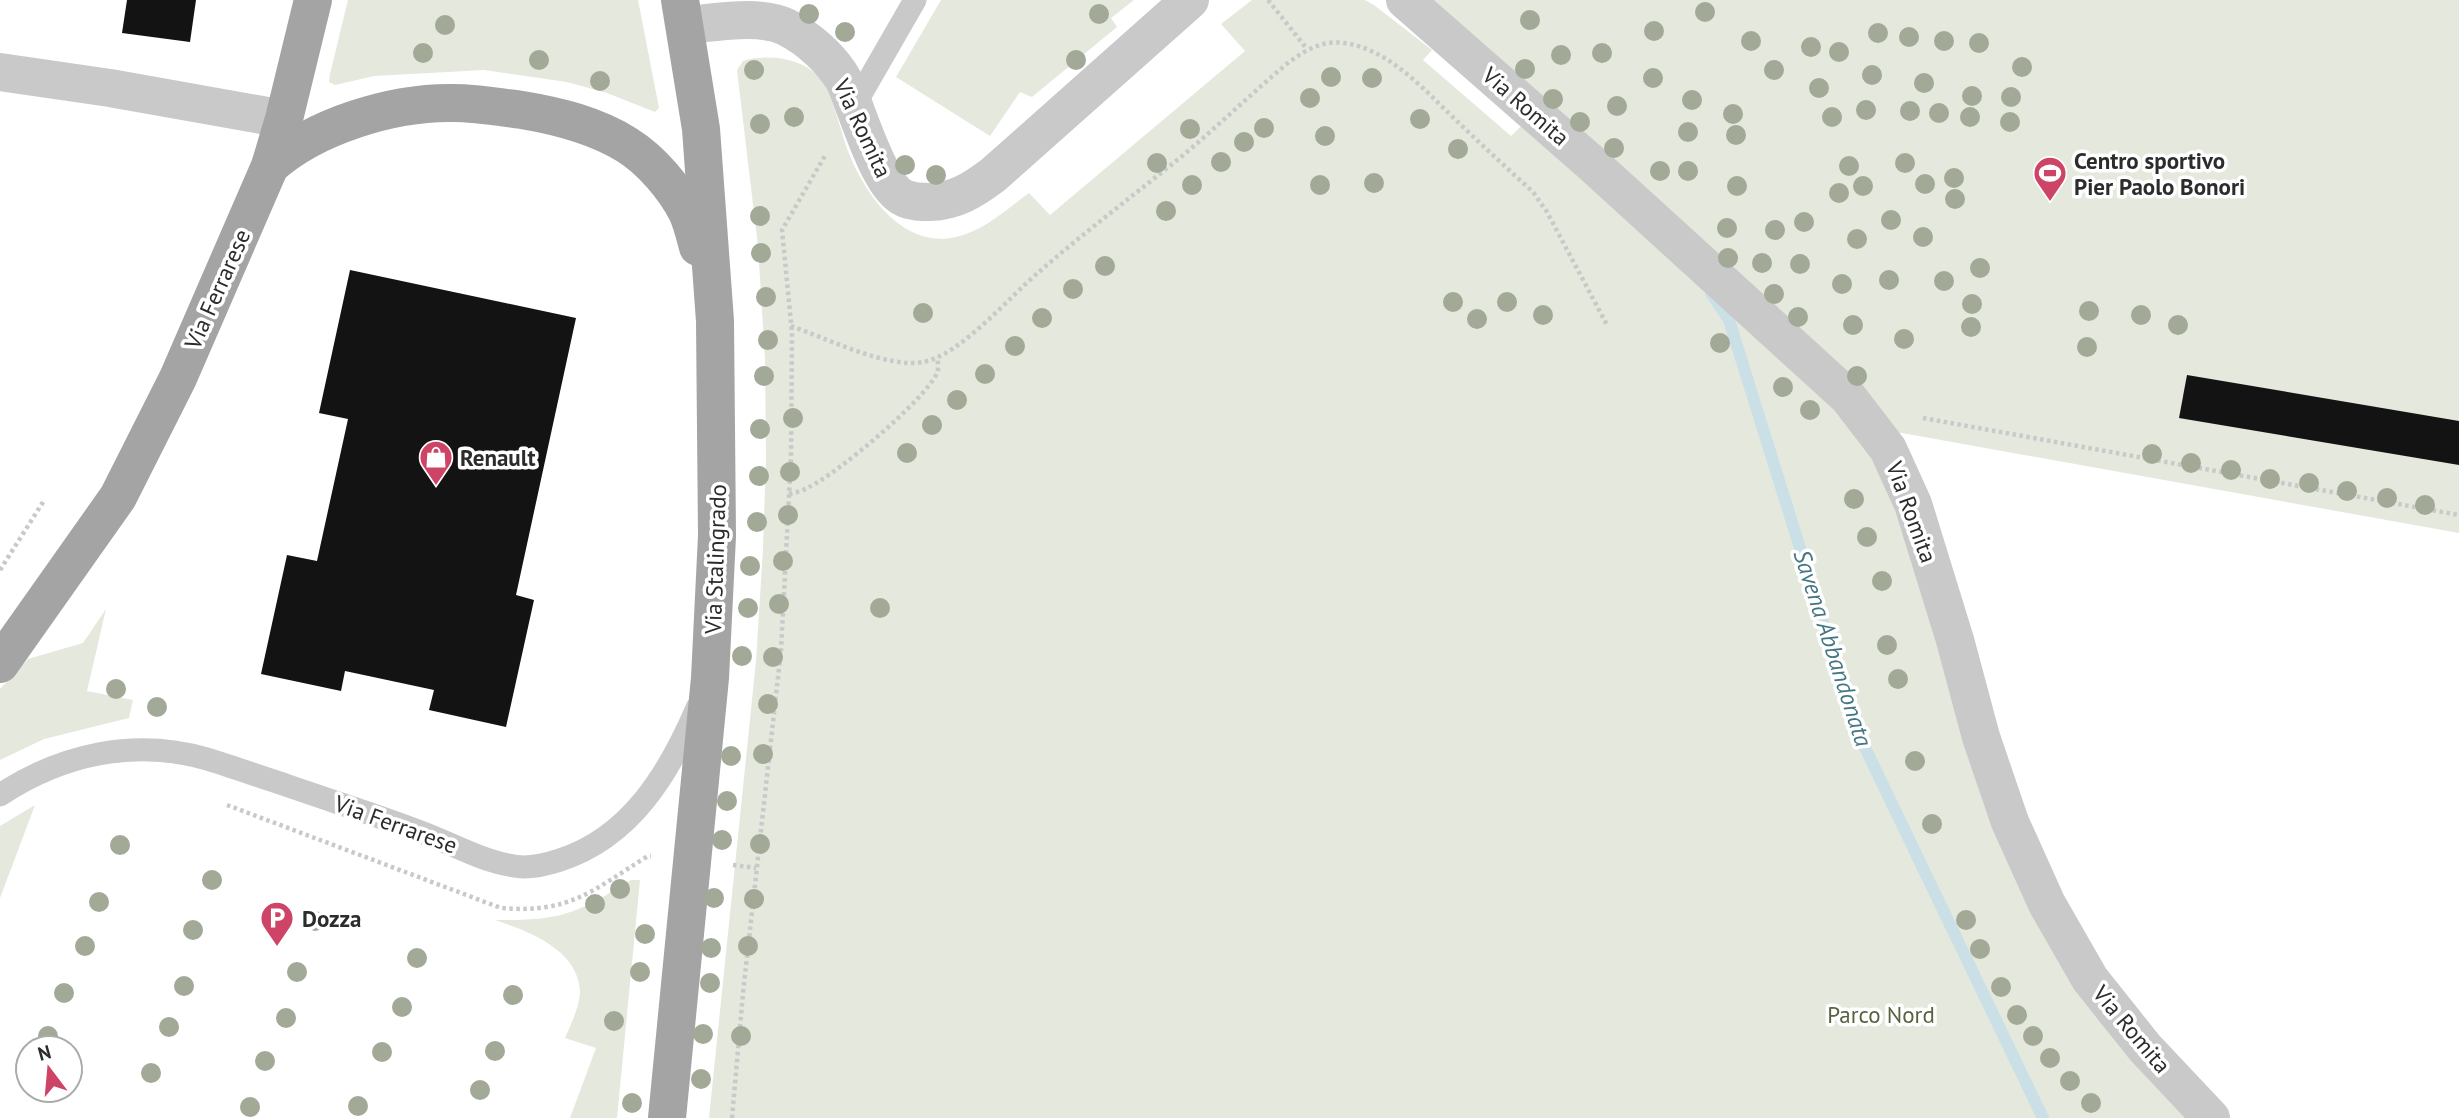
<svg xmlns="http://www.w3.org/2000/svg" width="2459" height="1118" font-family="'PT Sans',sans-serif">
<rect width="100%" height="100%" fill="#fff"/>
<!-- green -->
<g fill="#e5e8dc">
<polygon points="348,0 638,0 659,108 655,112 607,93 567,82 484,70 374,76 335,85 329,82 330,74"/>
<polygon points="941,0 1134,0 1111,18 1117,27 1032,97 1020,92 990,136 896,77"/>
<path d="M1252,0H1365L1374,5L1432,50L1423,60L1511,136L1522,125L1711,297L1729,320L1802,554L1718,277L1425,0H2459V533L1891,431L1888,449L2047,904L2211,1118H709L756,661L763,549L766,459L765,359L758,246L737,70L743,61C766,54 800,57 818,76C833,92 841,135 850,156C867,197 904,249 956,237C984,231 1007,209 1029,193L1050,215L1245,51L1221,24Z"/>
<polygon points="106,609 87,691 133,700 129,718 44,739 0,760 0,689 28,659 83,643"/>
<polygon points="35,805 0,898 0,826"/>
<path d="M631,880H640L617,1118H570L596,1048L565,1038C571,1024 580,1006 580,991C578,949 527,931 495,920C561,921 576,914 631,880Z"/>
</g>
<g fill="none" stroke-linecap="round" stroke-linejoin="round">
<!-- stream -->
<polyline stroke="#cae0e6" stroke-width="12" points="1711,293 1729,320 1857,731 2043,1118"/>
</g>
<!-- building -->
<g fill="#131313">
<polygon points="127,0 196,0 190,42 122,33"/>
<polygon points="350,270 576,318 516,595 534,600 506,727 429,710 434,690 345,671 341,691 261,674 287,555 317,561 348,419 319,413"/>
<polygon points="2187,375 2459,421 2459,465 2179,418"/>
</g>
<g fill="none" stroke-linecap="round" stroke-linejoin="round">
<!-- path -->
<g stroke="#c9c9c9" stroke-width="4.5" stroke-dasharray="3.5 3.5" stroke-linecap="butt">
<polyline points="1268,0 1307,49"/>
<path d="M791,326C826,338 888,369 923,362C961,355 1010,296 1040,271C1086,231 1134,195 1181,157C1218,126 1252,93 1289,62C1306,50 1322,40 1344,43C1391,49 1429,95 1461,125C1485,148 1509,170 1533,192L1547,212L1607,325"/>
<polyline points="1923,418 2459,515"/>
<path d="M789,494C796,492 803,491 809,487C838,473 924,401 937,373C939,368 938,363 937,357"/>
<polyline points="0,570 45,499"/>
<path d="M227,805L501,908C570,914 593,890 648,856H651"/>
<polyline points="733,865 756,868"/>
<polyline points="732,1118 743,993 781,650 791,458 792,333 782,230 826,154"/>
</g>
<!-- lane -->
<g stroke="#c9c9c9" stroke-width="23">
<polyline points="854,106 915,0"/>
<path d="M0,795C62,754 135,738 207,759C233,767 258,776 283,784C328,800 374,814 418,831C452,843 487,865 523,867C535,867 548,864 560,860C631,837 669,773 697,708"/>
</g>
<!-- street -->
<g stroke="#c9c9c9" stroke-width="38">
<polyline points="1405,0 1590,162 1848,397 1888,449 1913,504 1955,640 1981,737 2010,822 2047,904 2090,979 2145,1048 2211,1118"/>
<path d="M686,25C714,23 760,14 786,27C808,38 832,59 844,81C857,108 878,187 904,198C912,202 922,202 930,202C956,201 973,190 993,175L1190,0"/>
<polyline points="0,72 110,88 284,119"/>
</g>
<!-- primary -->
<g stroke="#a4a4a4" stroke-width="38">
<path d="M270,166C314,126 393,102 453,103C476,103 499,107 522,110C558,116 595,125 627,145C651,160 674,187 687,212C692,223 695,236 698,247"/>
<polyline points="0,664 118,497 178,378 270,166 284,119 313,0"/>
<polyline points="667,1118 710,678 717,536 715,321 701,129 680,0"/>
</g>
</g>
<!-- trees -->
<g fill="#a2a996">
<circle cx="1705" cy="12" r="10"/>
<circle cx="809" cy="14" r="10"/>
<circle cx="1099" cy="14" r="10"/>
<circle cx="1530" cy="20" r="10"/>
<circle cx="445" cy="25" r="10"/>
<circle cx="1654" cy="31" r="10"/>
<circle cx="845" cy="32" r="10"/>
<circle cx="1878" cy="33" r="10"/>
<circle cx="1909" cy="37" r="10"/>
<circle cx="1751" cy="41" r="10"/>
<circle cx="1944" cy="41" r="10"/>
<circle cx="1979" cy="43" r="10"/>
<circle cx="1811" cy="47" r="10"/>
<circle cx="1839" cy="52" r="10"/>
<circle cx="423" cy="53" r="10"/>
<circle cx="1602" cy="53" r="10"/>
<circle cx="1561" cy="55" r="10"/>
<circle cx="539" cy="60" r="10"/>
<circle cx="1076" cy="60" r="10"/>
<circle cx="2022" cy="67" r="10"/>
<circle cx="1525" cy="69" r="10"/>
<circle cx="754" cy="70" r="10"/>
<circle cx="1774" cy="70" r="10"/>
<circle cx="1872" cy="75" r="10"/>
<circle cx="1331" cy="77" r="10"/>
<circle cx="1372" cy="78" r="10"/>
<circle cx="1653" cy="78" r="10"/>
<circle cx="600" cy="81" r="10"/>
<circle cx="1924" cy="83" r="10"/>
<circle cx="1819" cy="88" r="10"/>
<circle cx="1972" cy="96" r="10"/>
<circle cx="2011" cy="97" r="10"/>
<circle cx="1310" cy="98" r="10"/>
<circle cx="1553" cy="99" r="10"/>
<circle cx="1692" cy="100" r="10"/>
<circle cx="1617" cy="106" r="10"/>
<circle cx="1866" cy="110" r="10"/>
<circle cx="1910" cy="111" r="10"/>
<circle cx="1939" cy="113" r="10"/>
<circle cx="1733" cy="114" r="10"/>
<circle cx="794" cy="117" r="10"/>
<circle cx="1832" cy="117" r="10"/>
<circle cx="1970" cy="117" r="10"/>
<circle cx="1420" cy="119" r="10"/>
<circle cx="1580" cy="122" r="10"/>
<circle cx="2010" cy="122" r="10"/>
<circle cx="760" cy="124" r="10"/>
<circle cx="1264" cy="128" r="10"/>
<circle cx="1190" cy="129" r="10"/>
<circle cx="1688" cy="132" r="10"/>
<circle cx="1736" cy="135" r="10"/>
<circle cx="1325" cy="136" r="10"/>
<circle cx="1244" cy="142" r="10"/>
<circle cx="1614" cy="148" r="10"/>
<circle cx="1458" cy="149" r="10"/>
<circle cx="1221" cy="162" r="10"/>
<circle cx="1157" cy="163" r="10"/>
<circle cx="1905" cy="163" r="10"/>
<circle cx="905" cy="165" r="10"/>
<circle cx="1849" cy="166" r="10"/>
<circle cx="1660" cy="171" r="10"/>
<circle cx="1688" cy="171" r="10"/>
<circle cx="936" cy="175" r="10"/>
<circle cx="1954" cy="178" r="10"/>
<circle cx="1374" cy="183" r="10"/>
<circle cx="1925" cy="184" r="10"/>
<circle cx="1192" cy="185" r="10"/>
<circle cx="1320" cy="185" r="10"/>
<circle cx="1737" cy="186" r="10"/>
<circle cx="1863" cy="186" r="10"/>
<circle cx="1839" cy="193" r="10"/>
<circle cx="1955" cy="199" r="10"/>
<circle cx="1166" cy="211" r="10"/>
<circle cx="760" cy="216" r="10"/>
<circle cx="1891" cy="220" r="10"/>
<circle cx="1804" cy="222" r="10"/>
<circle cx="1727" cy="228" r="10"/>
<circle cx="1775" cy="230" r="10"/>
<circle cx="1923" cy="237" r="10"/>
<circle cx="1857" cy="239" r="10"/>
<circle cx="761" cy="253" r="10"/>
<circle cx="1728" cy="258" r="10"/>
<circle cx="1762" cy="263" r="10"/>
<circle cx="1800" cy="264" r="10"/>
<circle cx="1105" cy="266" r="10"/>
<circle cx="1980" cy="268" r="10"/>
<circle cx="1889" cy="280" r="10"/>
<circle cx="1944" cy="281" r="10"/>
<circle cx="1842" cy="284" r="10"/>
<circle cx="1073" cy="289" r="10"/>
<circle cx="1774" cy="294" r="10"/>
<circle cx="766" cy="297" r="10"/>
<circle cx="1453" cy="302" r="10"/>
<circle cx="1507" cy="302" r="10"/>
<circle cx="1972" cy="304" r="10"/>
<circle cx="2089" cy="311" r="10"/>
<circle cx="923" cy="313" r="10"/>
<circle cx="1543" cy="315" r="10"/>
<circle cx="2141" cy="315" r="10"/>
<circle cx="1798" cy="317" r="10"/>
<circle cx="1042" cy="318" r="10"/>
<circle cx="1477" cy="319" r="10"/>
<circle cx="1853" cy="325" r="10"/>
<circle cx="2178" cy="325" r="10"/>
<circle cx="1971" cy="327" r="10"/>
<circle cx="1904" cy="339" r="10"/>
<circle cx="768" cy="340" r="10"/>
<circle cx="1720" cy="343" r="10"/>
<circle cx="1015" cy="346" r="10"/>
<circle cx="2087" cy="347" r="10"/>
<circle cx="985" cy="374" r="10"/>
<circle cx="764" cy="376" r="10"/>
<circle cx="1857" cy="376" r="10"/>
<circle cx="1783" cy="387" r="10"/>
<circle cx="957" cy="400" r="10"/>
<circle cx="1810" cy="410" r="10"/>
<circle cx="793" cy="418" r="10"/>
<circle cx="932" cy="425" r="10"/>
<circle cx="760" cy="429" r="10"/>
<circle cx="907" cy="453" r="10"/>
<circle cx="2152" cy="454" r="10"/>
<circle cx="2191" cy="463" r="10"/>
<circle cx="2231" cy="470" r="10"/>
<circle cx="790" cy="472" r="10"/>
<circle cx="759" cy="476" r="10"/>
<circle cx="2270" cy="479" r="10"/>
<circle cx="2309" cy="483" r="10"/>
<circle cx="2347" cy="491" r="10"/>
<circle cx="2387" cy="498" r="10"/>
<circle cx="1854" cy="499" r="10"/>
<circle cx="2425" cy="505" r="10"/>
<circle cx="788" cy="515" r="10"/>
<circle cx="757" cy="522" r="10"/>
<circle cx="1867" cy="537" r="10"/>
<circle cx="783" cy="561" r="10"/>
<circle cx="750" cy="566" r="10"/>
<circle cx="1882" cy="581" r="10"/>
<circle cx="779" cy="604" r="10"/>
<circle cx="748" cy="608" r="10"/>
<circle cx="880" cy="608" r="10"/>
<circle cx="1887" cy="645" r="10"/>
<circle cx="742" cy="656" r="10"/>
<circle cx="773" cy="657" r="10"/>
<circle cx="1898" cy="679" r="10"/>
<circle cx="116" cy="689" r="10"/>
<circle cx="768" cy="704" r="10"/>
<circle cx="157" cy="707" r="10"/>
<circle cx="763" cy="754" r="10"/>
<circle cx="731" cy="756" r="10"/>
<circle cx="1915" cy="761" r="10"/>
<circle cx="727" cy="801" r="10"/>
<circle cx="1932" cy="824" r="10"/>
<circle cx="722" cy="840" r="10"/>
<circle cx="760" cy="844" r="10"/>
<circle cx="120" cy="845" r="10"/>
<circle cx="212" cy="880" r="10"/>
<circle cx="620" cy="889" r="10"/>
<circle cx="714" cy="898" r="10"/>
<circle cx="754" cy="899" r="10"/>
<circle cx="99" cy="902" r="10"/>
<circle cx="595" cy="904" r="10"/>
<circle cx="1966" cy="920" r="10"/>
<circle cx="315" cy="921" r="10"/>
<circle cx="193" cy="930" r="10"/>
<circle cx="645" cy="934" r="10"/>
<circle cx="85" cy="946" r="10"/>
<circle cx="748" cy="946" r="10"/>
<circle cx="711" cy="948" r="10"/>
<circle cx="1980" cy="949" r="10"/>
<circle cx="417" cy="958" r="10"/>
<circle cx="297" cy="972" r="10"/>
<circle cx="640" cy="972" r="10"/>
<circle cx="710" cy="983" r="10"/>
<circle cx="184" cy="986" r="10"/>
<circle cx="2001" cy="987" r="10"/>
<circle cx="64" cy="993" r="10"/>
<circle cx="513" cy="995" r="10"/>
<circle cx="402" cy="1007" r="10"/>
<circle cx="2017" cy="1015" r="10"/>
<circle cx="286" cy="1018" r="10"/>
<circle cx="614" cy="1021" r="10"/>
<circle cx="169" cy="1027" r="10"/>
<circle cx="703" cy="1034" r="10"/>
<circle cx="48" cy="1036" r="10"/>
<circle cx="741" cy="1036" r="10"/>
<circle cx="2033" cy="1036" r="10"/>
<circle cx="495" cy="1051" r="10"/>
<circle cx="382" cy="1052" r="10"/>
<circle cx="2050" cy="1058" r="10"/>
<circle cx="265" cy="1061" r="10"/>
<circle cx="151" cy="1073" r="10"/>
<circle cx="701" cy="1079" r="10"/>
<circle cx="2070" cy="1081" r="10"/>
<circle cx="480" cy="1090" r="10"/>
<circle cx="632" cy="1103" r="10"/>
<circle cx="2091" cy="1103" r="10"/>
<circle cx="358" cy="1106" r="10"/>
<circle cx="250" cy="1107" r="10"/>
</g>
<!-- icons -->
<defs>
<symbol id="stadium-pin" viewBox="-11 -11 22 30"><path d="M0 17L-7.5 6A9.5 9.5 0 1 1 7.5 6Z" fill="#ce4466" stroke="#fff"/><path d="M0-5a6.5 5 0 1 0 0 10a6.5 5 0 1 0 0-10ZM-3.5-1.8h7v3.6h-7Z" fill="#fff"/></symbol>
<symbol id="shop-pin" viewBox="-11 -11 22 30"><path d="M0 17L-7.5 6A9.5 9.5 0 1 1 7.5 6Z" fill="#ce4466" stroke="#fff"/><path d="M-5-2.5h2.3a2.7 3.5 0 0 1 5.4 0H5L5.5 6h-11ZM-1.5-2.5h3a1.5 2.3 0 0 0-3 0Z" fill="#fff"/></symbol>
<symbol id="parking-pin" viewBox="-11 -11 22 30"><path d="M0 17L-7.5 6A9.5 9.5 0 1 1 7.5 6Z" fill="#ce4466" stroke="#fff"/><path d="M-3.5-5.5H1a3.5 3.5 0 0 1 0 7H-1V5.5H-3.5ZM-1-3.4V-.6H.8a1.4 1.4 0 0 0 0-2.8Z" fill="#fff"/></symbol>
</defs>
<g fill-rule="evenodd">
<use href="#stadium-pin" x="2031" y="154" width="38" height="52"/>
<use href="#shop-pin" x="417" y="438" width="38" height="52"/>
<use href="#parking-pin" x="258" y="899" width="38" height="52"/>
</g>
<g text-anchor="middle" dominant-baseline="central" stroke-width="7" stroke-linejoin="round" paint-order="stroke">
<!-- street labels -->
<g font-size="23" fill="#2c2c2c" stroke="#fff">
<text transform="translate(1526 106) rotate(41)">Via Romita</text>
<text transform="translate(863 128) rotate(65)">Via Romita</text>
<text transform="translate(217 289) rotate(-66)">Via Ferrarese</text>
<text transform="translate(1912 512) rotate(70)">Via Romita</text>
<text transform="translate(715 559) rotate(-88)">Via Stalingrado</text>
<text transform="translate(396 824) rotate(20)">Via Ferrarese</text>
<text transform="translate(2132 1029) rotate(50)">Via Romita</text>
</g>
<!-- poi labels -->
<g font-size="23" font-weight="bold" fill="#2c2c2c" stroke="#fff" text-anchor="start">
<text x="2074" y="160">Centro sportivo<tspan x="2074" dy="26">Pier Paolo Bonori</tspan></text>
<text x="460" y="457">Renault</text>
<text x="302" y="918">Dozza</text>
</g>
<!-- park labels -->
<g font-size="23" fill="#566240" stroke="#fff">
<text x="1881" y="1014">Parco Nord</text>
</g>
<!-- water labels -->
<g font-size="24" font-style="italic" fill="#457684" stroke="#fff">
<text transform="translate(1833 648) rotate(72)">Savena Abbandonata</text>
</g>
</g>
<!-- north arrow -->
<g transform="translate(49 1069) rotate(344)"><circle r="33" fill="#ffffff" stroke="#ababab" stroke-width="2"/>
<path d="M0-5L12 26L0 18L-12 26Z" fill="#ce4466"/>
<text y="-10" font-size="19" font-weight="bold" text-anchor="middle" fill="#2c2c2c">N</text>
</g>
</svg>
